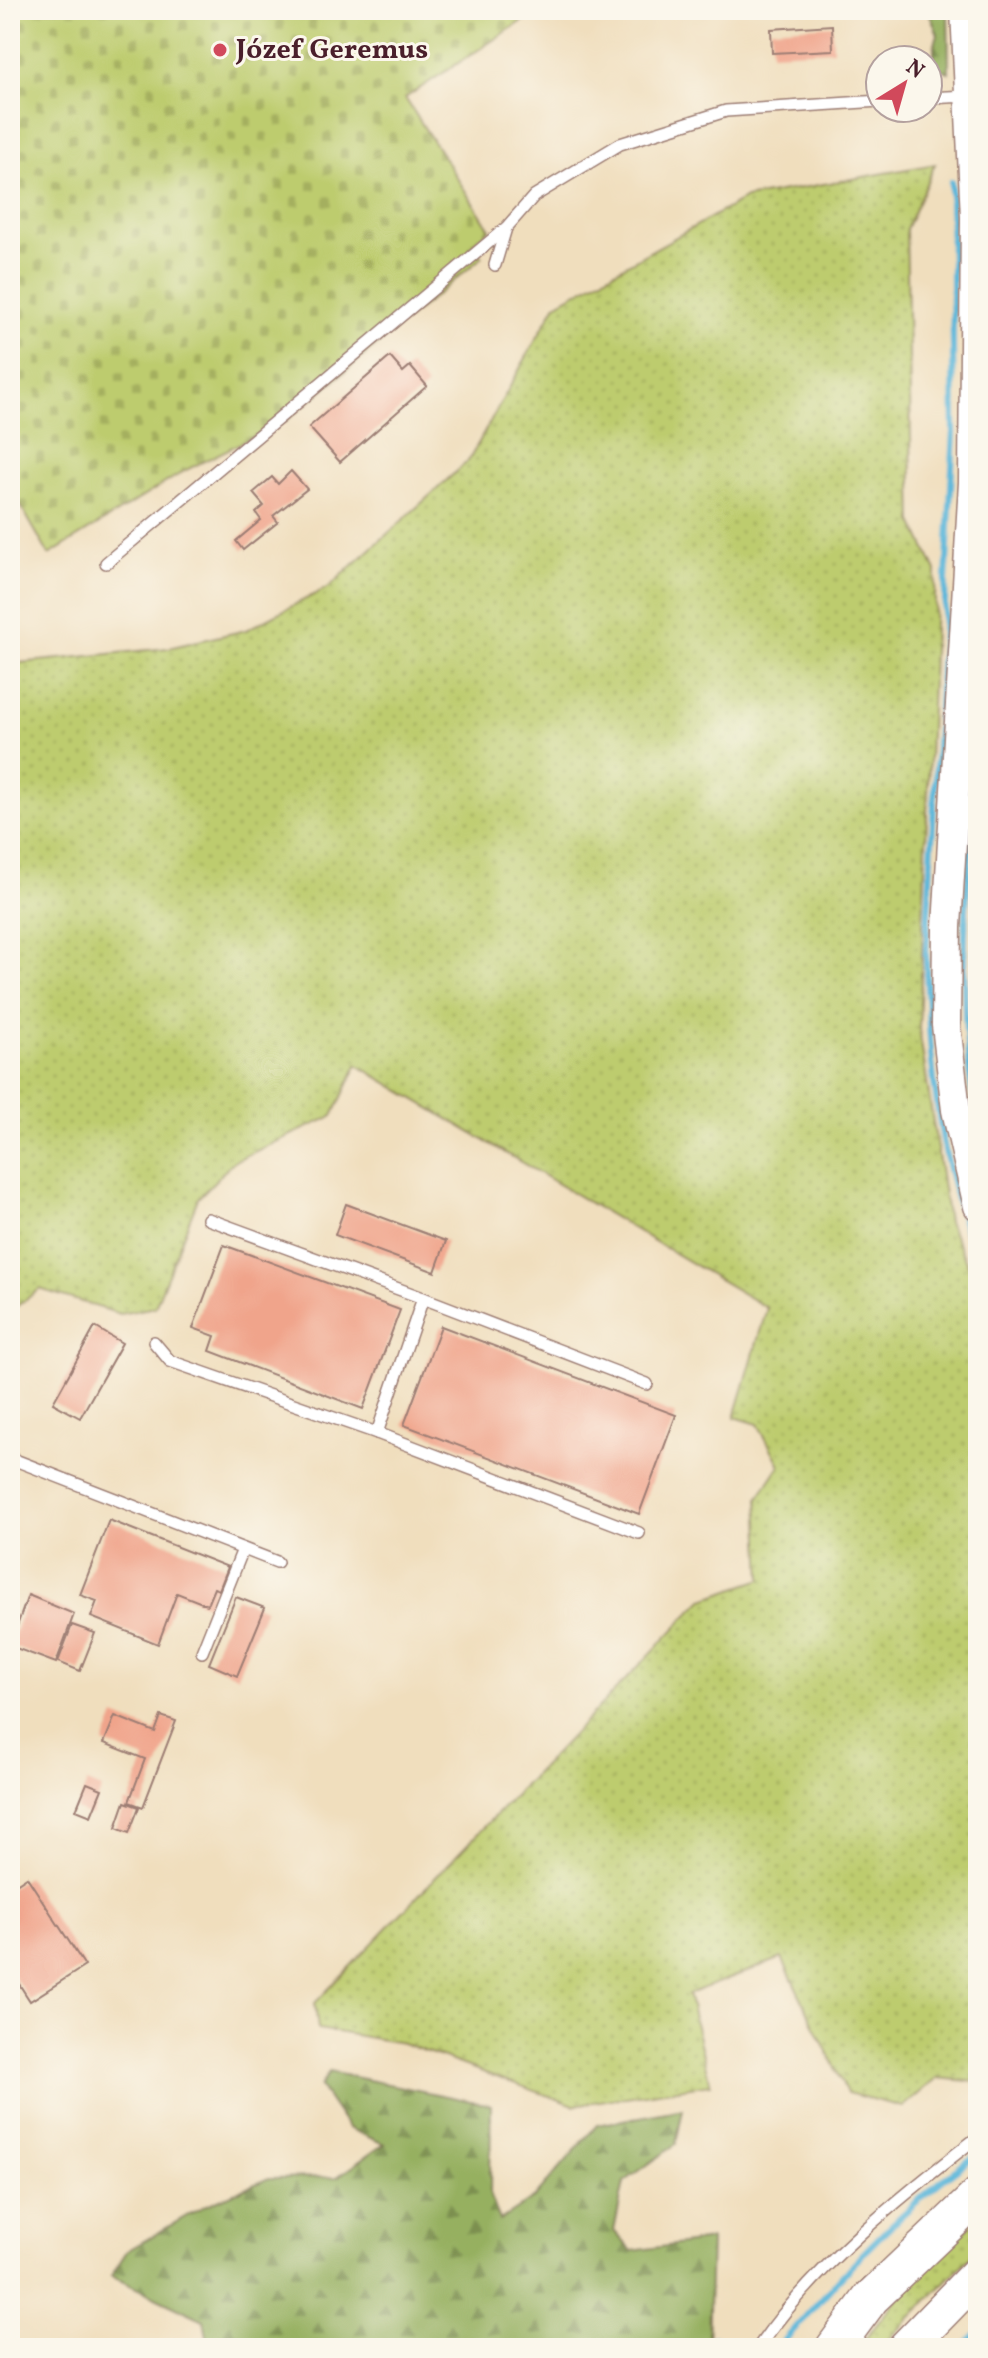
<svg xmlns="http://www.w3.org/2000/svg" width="988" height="2358" font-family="Vollkorn,serif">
<defs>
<pattern id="grass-dots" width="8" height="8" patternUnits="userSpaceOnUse" patternTransform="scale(2)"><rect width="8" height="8" fill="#bdcc6e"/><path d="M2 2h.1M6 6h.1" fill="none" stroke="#a4af5f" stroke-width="1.8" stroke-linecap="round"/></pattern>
<pattern id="forest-firs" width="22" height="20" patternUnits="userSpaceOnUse" patternTransform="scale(2)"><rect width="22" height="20" fill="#96b061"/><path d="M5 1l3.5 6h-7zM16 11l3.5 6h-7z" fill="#7c8f50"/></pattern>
<pattern id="cemetery-stones" width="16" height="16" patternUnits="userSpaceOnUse" patternTransform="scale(2)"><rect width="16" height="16" fill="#bdcc6e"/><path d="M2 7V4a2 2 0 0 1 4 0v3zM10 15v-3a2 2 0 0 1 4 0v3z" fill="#a4af5f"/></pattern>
</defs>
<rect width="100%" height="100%" fill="#fbf7ec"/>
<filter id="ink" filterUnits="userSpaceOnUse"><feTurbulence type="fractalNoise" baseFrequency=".0125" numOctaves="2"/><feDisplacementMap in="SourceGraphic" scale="16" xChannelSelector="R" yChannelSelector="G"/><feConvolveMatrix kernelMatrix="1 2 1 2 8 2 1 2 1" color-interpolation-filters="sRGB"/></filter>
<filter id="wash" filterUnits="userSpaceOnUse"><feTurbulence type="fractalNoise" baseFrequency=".006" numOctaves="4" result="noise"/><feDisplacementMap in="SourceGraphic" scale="32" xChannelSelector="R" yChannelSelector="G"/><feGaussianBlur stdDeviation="1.8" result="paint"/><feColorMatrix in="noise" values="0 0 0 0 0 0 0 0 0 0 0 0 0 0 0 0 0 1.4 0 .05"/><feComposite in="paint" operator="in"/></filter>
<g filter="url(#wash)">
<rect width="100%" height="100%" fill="#f0debd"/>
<!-- grass -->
<g fill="url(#grass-dots)" stroke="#84764c" stroke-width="2">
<polygon points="935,164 906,229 913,522 936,571 919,1029 948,1222 978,1287 978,2082 937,2078 903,2107 847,2093 782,1958 688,1994 710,2084 574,2105 402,2043 318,2029 315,2003 703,1599 762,1579 758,1498 780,1465 758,1424 735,1417 767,1308 357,1065 333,1116 234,1161 198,1198 155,1307 120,1314 40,1289 10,1311 10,664 168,648 246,630 329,587 469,460 556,304 746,198"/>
<polygon points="978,2218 978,2249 880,2348 858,2348 904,2290"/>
</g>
<!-- forest -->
<g fill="url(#forest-firs)" stroke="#706846" stroke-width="2">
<polygon points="928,10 948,10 949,72 934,66 934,47 938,34"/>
<polygon points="329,2072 491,2105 490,2196 500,2220 535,2197 597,2125 683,2109 676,2144 624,2182 614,2231 632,2251 711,2240 708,2348 209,2348 204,2320 111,2276 127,2251 204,2206 269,2178 337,2177 384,2144 348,2128 320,2087"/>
</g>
<!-- cemetery -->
<polygon fill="url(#cemetery-stones)" stroke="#84764c" stroke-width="2" points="10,10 539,10 405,98 490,229 473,243 482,257 287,420 186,470 49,555 10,487"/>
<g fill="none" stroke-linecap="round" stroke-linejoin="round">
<!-- stream -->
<g stroke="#5db7da" stroke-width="6">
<path d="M951,182L954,431L926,954C928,1062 939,1163 978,1264"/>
<path d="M978,747C968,871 953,1001 978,1124"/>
<polyline points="714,2338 720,2348"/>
<path d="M778,2348C839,2278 900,2207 978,2154"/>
<polyline points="962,2348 978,2331"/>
</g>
</g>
<g id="blocks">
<!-- building -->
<g fill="#f0a48b">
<polygon points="832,25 833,50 772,53 771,29"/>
<polygon points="390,357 403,372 410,366 427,386 340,462 309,427"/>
<polygon points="291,471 307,489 273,516 278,522 243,550 236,541 261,520 256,513 264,506 253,493 272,477 278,484"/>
<polygon points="346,1204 446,1241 435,1272 335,1235"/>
<polygon points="224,1245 400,1310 363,1409 210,1351 215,1336 193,1328"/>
<polygon points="441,1326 676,1415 639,1514 404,1425"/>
<polygon points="95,1327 122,1343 80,1418 53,1403"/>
<polygon points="109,1520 228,1567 219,1590 214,1588 207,1605 177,1593 158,1644 91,1617 97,1601 80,1595"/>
<polygon points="28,1595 74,1614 56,1663 10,1646"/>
<polygon points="236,1597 265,1608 237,1676 209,1664"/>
<polygon points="72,1625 95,1633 80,1671 58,1662"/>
<polygon points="115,1716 155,1732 161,1716 176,1721 143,1807 129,1802 145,1759 104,1743"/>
<polygon points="87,1783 102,1789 91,1816 76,1810"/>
<polygon points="125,1802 139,1807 129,1833 116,1828"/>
<polygon points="27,1877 85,1966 30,2001 10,1970 10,1888"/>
</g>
</g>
</g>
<g filter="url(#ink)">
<use href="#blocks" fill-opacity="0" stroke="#9d7e74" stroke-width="2"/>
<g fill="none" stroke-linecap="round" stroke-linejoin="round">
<defs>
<g id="service">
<polyline points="928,98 967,96"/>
<polyline points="495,265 506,228 534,196 620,144 726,111 880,101"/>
<polyline points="106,563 506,228"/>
<polyline points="208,1219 423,1298 377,1433"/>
<polyline points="423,1298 647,1384"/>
<polyline points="154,1342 170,1361 377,1433 639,1533"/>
<polyline points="10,1458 277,1562"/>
<polyline points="202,1652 243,1549"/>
<path d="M758,2348C813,2267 901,2196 978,2137"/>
</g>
<polyline id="tertiary" points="965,10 975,217 973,482 947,927 946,1025 956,1110 978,1206"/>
<g id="primary">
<polyline points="834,2348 871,2298 978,2196"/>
<polyline points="906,2348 978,2274"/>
</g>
</defs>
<!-- service casing -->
<use href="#service" stroke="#9d7e74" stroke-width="14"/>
<!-- tertiary casing -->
<use href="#tertiary" stroke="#9d7e74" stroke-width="31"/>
<!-- primary casing -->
<use href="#primary" stroke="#9d7e74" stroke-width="39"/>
<!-- service -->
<use href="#service" stroke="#fff" stroke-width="11"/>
<!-- tertiary -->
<use href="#tertiary" stroke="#fff" stroke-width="28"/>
<!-- primary -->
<use href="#primary" stroke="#fff" stroke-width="36"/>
</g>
</g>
<!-- markers -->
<circle fill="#d1495b" stroke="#fbf7ec" stroke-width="3" cx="220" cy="50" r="8"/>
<g text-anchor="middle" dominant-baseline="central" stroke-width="6" stroke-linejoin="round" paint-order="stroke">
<!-- poi labels -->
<g font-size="28" font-weight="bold" fill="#4a1f2b" stroke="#fbf7ec" text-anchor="start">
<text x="236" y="50">Józef Geremus</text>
</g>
</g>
<!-- margin -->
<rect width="988" height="2358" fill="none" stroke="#fbf7ec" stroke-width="40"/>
<!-- north arrow -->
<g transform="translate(904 84) rotate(37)"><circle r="38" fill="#fbf7ec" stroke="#b4a19f" stroke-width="2"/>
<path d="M0-6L14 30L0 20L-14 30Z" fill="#d1495b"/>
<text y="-12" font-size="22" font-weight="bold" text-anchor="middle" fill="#4a1f2b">N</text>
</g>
</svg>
